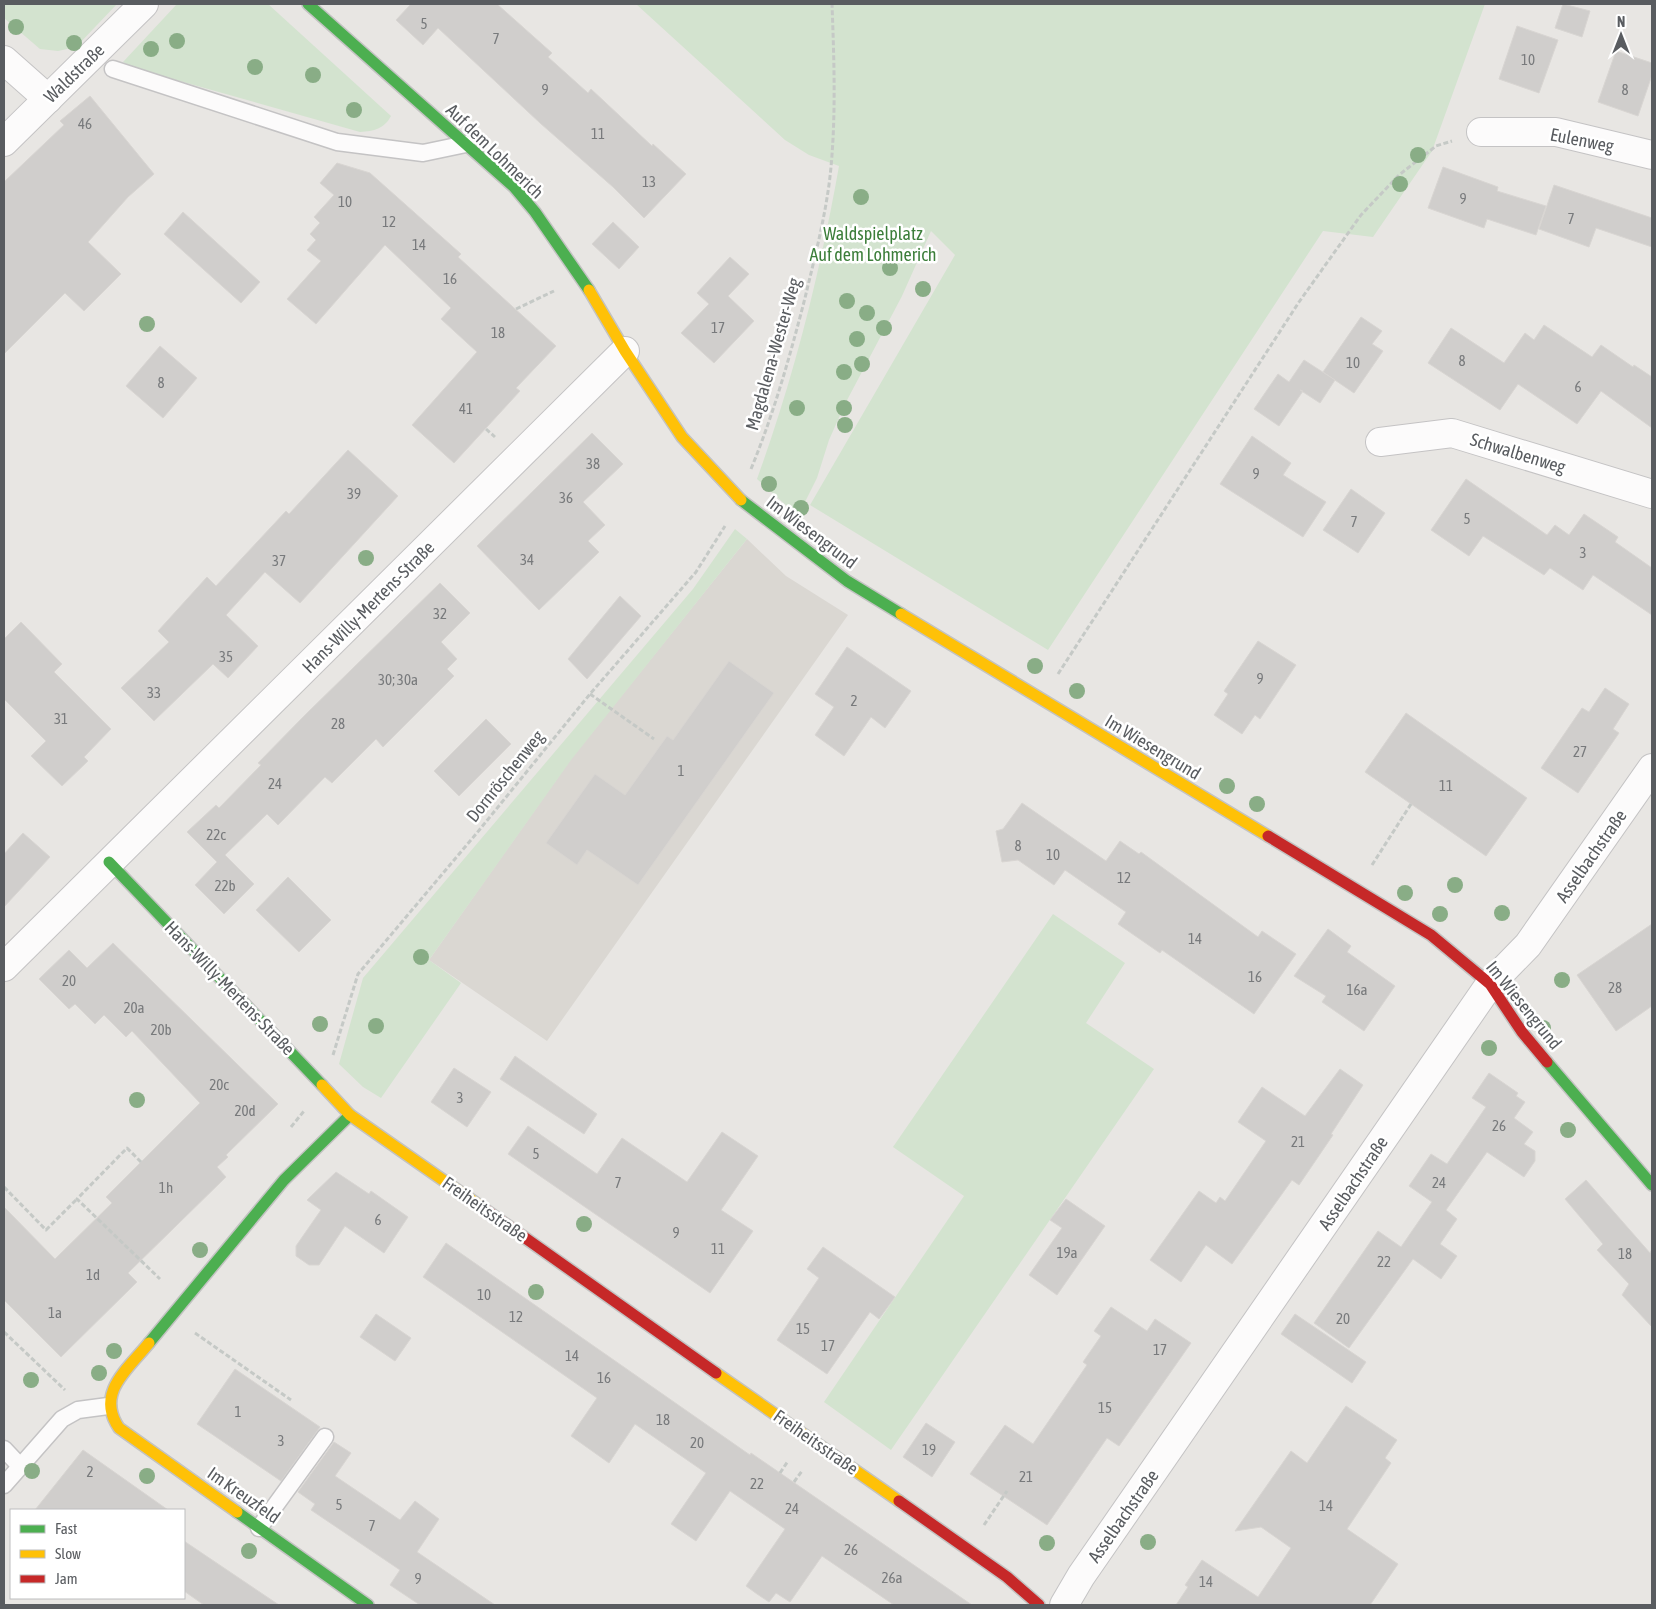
<svg xmlns="http://www.w3.org/2000/svg" width="1656" height="1609" font-family="'Asap Condensed',sans-serif">
<rect width="100%" height="100%" fill="#e8e6e3"/>
<!-- education -->
<polygon fill="#dad7d2" points="747,539 786,576 848,615 547,1041 429,960 571,759"/>
<!-- green -->
<g fill="#d3e3cf">
<polygon points="4,4 117,4 76,47 58,51 40,49 4,18"/>
<path d="M177,4H268L391,116C384,129 374,131 360,132L137,69L123,62Z"/>
<path d="M636,4H1485L1432,151L1373,237L1323,231L1048,650L810,505L955,255L931,231L902,296L845,404L829,440L817,478L798,516L757,479C794,377 820,273 839,166L809,155L785,140Z"/>
<polygon points="735,529 747,539 571,760 429,960 461,983 381,1098 363,1087 339,1064 363,978 693,589"/>
<polygon points="1053,914 1125,963 1086,1023 1154,1069 891,1450 824,1402 964,1196 893,1147"/>
</g>
<!-- building -->
<g fill="#d0cecc" stroke="#d8d5d2">
<polygon points="411,4 497,4 552,53 548,57 588,93 591,89 652,146 653,144 686,174 644,218 613,187 540,123 438,28 423,45 396,20"/>
<polygon points="1563,4 1590,11 1582,37 1555,28"/>
<polygon points="1517,26 1558,40 1539,93 1499,79"/>
<polygon points="1616,51 1652,63 1652,75 1638,116 1598,102"/>
<polygon points="90,96 154,174 128,197 88,242 121,274 84,311 65,293 4,354 4,182 64,125 60,121"/>
<polygon points="337,163 370,173 461,254 458,257 556,346 516,388 520,391 454,463 412,425 477,352 441,319 451,308 385,245 316,324 287,299 321,261 307,250 316,240 310,234 320,223 314,217 334,195 320,183"/>
<polygon points="1443,167 1498,187 1497,191 1546,206 1536,235 1487,219 1484,228 1428,208"/>
<polygon points="1554,185 1652,218 1652,247 1596,228 1589,247 1539,229"/>
<polygon points="183,212 260,282 241,303 164,234"/>
<polygon points="613,222 639,247 619,269 592,244"/>
<polygon points="730,257 749,274 728,296 754,321 714,363 681,333 709,304 697,293"/>
<polygon points="1361,317 1382,331 1372,344 1383,351 1354,393 1323,372"/>
<polygon points="1544,325 1592,357 1601,345 1633,367 1634,365 1652,377 1652,428 1601,391 1577,424 1518,384 1500,410 1428,363 1451,328 1504,363 1525,333 1534,340"/>
<polygon points="160,346 197,378 163,418 126,386"/>
<polygon points="1304,360 1335,380 1320,403 1300,390 1303,391 1279,426 1254,409 1278,374 1289,382"/>
<polygon points="592,433 623,464 583,502 605,525 588,541 599,552 539,610 477,546"/>
<polygon points="1252,436 1291,463 1283,475 1326,502 1303,537 1220,484"/>
<polygon points="348,450 398,496 300,603 265,572 226,615 258,646 228,678 213,664 154,721 121,688 169,642 158,631 207,577 216,586 286,511 289,514"/>
<polygon points="1466,479 1547,535 1555,525 1569,535 1584,514 1618,537 1615,542 1652,568 1652,615 1593,575 1583,590 1550,568 1544,575 1483,536 1469,556 1431,530"/>
<polygon points="1351,489 1385,513 1358,553 1323,530"/>
<polygon points="440,583 470,613 441,642 457,659 447,669 454,676 383,747 376,739 332,783 325,777 278,825 267,814 225,855 254,884 224,914 195,885 217,862 187,832 216,805 219,808 261,765 258,763 305,715"/>
<polygon points="620,596 641,616 587,679 568,659"/>
<polygon points="21,622 62,664 54,672 111,729 84,757 88,761 62,786 31,756 46,741 4,699 4,639"/>
<polygon points="1258,641 1296,665 1260,719 1255,715 1242,734 1214,715 1228,694 1224,691"/>
<polygon points="847,647 911,691 885,728 871,717 844,756 815,735 834,707 815,694"/>
<polygon points="729,661 774,693 638,885 587,850 577,865 546,843 595,774 625,795 667,736 673,740"/>
<polygon points="1605,688 1629,704 1613,729 1619,733 1578,793 1541,768 1582,708 1589,712"/>
<polygon points="1406,713 1527,798 1486,856 1365,772"/>
<polygon points="486,719 511,744 459,796 434,771"/>
<polygon points="1022,803 1106,861 1120,841 1139,854 1141,852 1258,937 1262,931 1296,954 1254,1014 1162,950 1160,953 1118,924 1126,912 1065,870 1054,885 1018,860 1002,862 996,831 1003,829"/>
<polygon points="23,833 50,857 4,907 4,854"/>
<polygon points="288,877 331,920 299,952 256,910"/>
<polygon points="1652,924 1652,1006 1616,1031 1577,975"/>
<polygon points="1328,929 1351,946 1347,952 1395,986 1364,1031 1322,1002 1326,996 1294,976"/>
<polygon points="113,943 278,1104 226,1155 228,1157 217,1167 226,1177 128,1273 137,1282 61,1357 4,1300 4,1207 55,1259 112,1203 106,1197 200,1103 132,1031 126,1037 104,1015 95,1024 75,1004 69,1009 39,979 69,950 87,968"/>
<polygon points="515,1056 597,1114 584,1134 500,1079"/>
<polygon points="454,1068 491,1092 467,1127 431,1102"/>
<polygon points="1340,1069 1363,1085 1331,1134 1333,1135 1299,1185 1292,1180 1232,1264 1206,1245 1181,1282 1150,1260 1199,1191 1216,1203 1220,1197 1225,1201 1266,1141 1238,1122 1262,1087 1305,1116"/>
<polygon points="1489,1073 1518,1093 1516,1096 1525,1102 1514,1118 1533,1132 1524,1144 1535,1151 1535,1161 1524,1177 1487,1152 1446,1210 1457,1219 1440,1244 1457,1256 1441,1279 1413,1259 1349,1348 1314,1323 1378,1231 1401,1247 1432,1202 1409,1186 1431,1154 1447,1164 1486,1107 1472,1098"/>
<polygon points="528,1126 597,1174 622,1138 687,1182 722,1132 758,1156 721,1210 753,1231 710,1293 508,1154"/>
<polygon points="336,1172 369,1194 371,1191 408,1217 384,1253 345,1226 319,1265 309,1265 296,1256 296,1246 321,1210 307,1200"/>
<polygon points="1586,1180 1650,1253 1652,1249 1652,1327 1622,1295 1629,1284 1597,1250 1603,1244 1565,1199"/>
<polygon points="1066,1199 1105,1226 1057,1295 1029,1275 1062,1228 1050,1220"/>
<polygon points="446,1243 750,1455 751,1453 972,1605 894,1605 822,1556 790,1602 776,1593 769,1602 757,1594 746,1586 785,1529 730,1491 696,1541 671,1524 706,1473 635,1424 609,1463 571,1436 597,1398 423,1277"/>
<polygon points="823,1247 895,1297 879,1319 870,1312 827,1374 777,1340 819,1278 807,1269"/>
<polygon points="1111,1307 1147,1331 1155,1319 1191,1343 1119,1446 1107,1438 1047,1525 970,1474 1005,1425 1033,1444 1087,1365 1083,1362 1101,1336 1094,1331"/>
<polygon points="376,1314 411,1338 395,1361 360,1337"/>
<polygon points="1295,1314 1366,1362 1352,1383 1281,1334"/>
<polygon points="235,1369 320,1427 281,1481 197,1424"/>
<polygon points="1346,1406 1397,1440 1385,1458 1391,1463 1347,1529 1398,1564 1370,1605 1176,1605 1188,1587 1185,1585 1202,1560 1258,1597 1291,1548 1261,1527 1235,1531 1291,1451 1307,1463"/>
<polygon points="926,1423 955,1442 932,1477 903,1457"/>
<polygon points="334,1442 351,1453 335,1476 400,1520 415,1501 439,1519 417,1552 495,1605 420,1605 390,1585 400,1570 311,1510 315,1504 298,1492"/>
<polygon points="83,1450 168,1510 35,1510"/>
<polygon points="184,1541 279,1605 204,1605 184,1591"/>
</g>
<g fill="none" stroke-linecap="round" stroke-linejoin="round">
<defs>
<g id="lane">
<polyline points="113,69 337,142 423,153 466,144"/>
<polyline points="4,1449 20,1466"/>
<polyline points="4,1485 62,1419 78,1410 108,1406"/>
<polyline points="259,1528 325,1437"/>
</g>
<g id="street">
<polyline points="4,60 48,99"/>
<polyline points="1481,132 1556,132 1652,155"/>
<polyline points="4,142 144,4"/>
<polyline points="1380,442 1452,433 1652,494"/>
<polyline points="4,967 625,351"/>
<polyline points="1064,1605 1081,1576 1490,984 1528,945 1652,768"/>
</g>
<g id="fast">
<polyline points="308,4 514,187 535,212 589,290"/>
<polyline points="741,500 847,581 901,614"/>
<polyline points="109,862 322,1085"/>
<polyline points="1547,1062 1652,1185"/>
<polyline points="149,1343 284,1180 350,1115"/>
<polyline points="237,1512 368,1605"/>
</g>
<g id="slow">
<polyline points="589,290 625,351 682,437 741,500"/>
<polyline points="901,614 1268,836"/>
<polyline points="322,1085 350,1115 480,1206"/>
<path d="M149,1343C128,1369 95,1393 119,1428L237,1512"/>
<polyline points="716,1373 899,1501"/>
</g>
<g id="jam">
<polyline points="1268,836 1431,935 1490,984 1522,1032 1547,1062"/>
<polyline points="480,1206 716,1373"/>
<polyline points="899,1501 1007,1577 1039,1605"/>
</g>
</defs>
<!-- lane casing -->
<use href="#lane" stroke="#c4c3c4" stroke-width="19"/>
<!-- street casing -->
<use href="#street" stroke="#c4c3c4" stroke-width="30"/>
<!-- fast casing -->
<use href="#fast" stroke="#c3c3c2" stroke-width="14"/>
<!-- slow casing -->
<use href="#slow" stroke="#c3c3c2" stroke-width="14"/>
<!-- jam casing -->
<use href="#jam" stroke="#c3c3c2" stroke-width="14"/>
<!-- path -->
<g stroke="#c5c9c6" stroke-width="3" stroke-dasharray="5 2.5" stroke-linecap="butt">
<polyline points="516,309 554,291"/>
<polyline points="486,429 495,437"/>
<path d="M751,469C774,413 790,356 805,298C815,256 827,211 831,167C836,113 834,58 832,4"/>
<polyline points="1058,674 1299,302 1361,215 1399,175 1436,146 1452,141"/>
<polyline points="590,694 654,739"/>
<polyline points="1372,865 1411,804"/>
<polyline points="333,1055 358,974 476,834 590,694 696,572 725,526"/>
<polyline points="291,1127 304,1111"/>
<polyline points="141,1162 127,1148 77,1199 160,1279"/>
<polyline points="4,1187 46,1230 77,1199"/>
<polyline points="4,1332 65,1390"/>
<polyline points="195,1333 291,1400"/>
<polyline points="780,1473 788,1461"/>
<polyline points="794,1482 802,1471"/>
<polyline points="984,1525 1007,1491"/>
</g>
<!-- lane -->
<use href="#lane" stroke="#fcfbfb" stroke-width="16"/>
<!-- street -->
<use href="#street" stroke="#fcfbfb" stroke-width="28"/>
<!-- fast -->
<use href="#fast" stroke="#4caf50" stroke-width="11"/>
<!-- slow -->
<use href="#slow" stroke="#ffc107" stroke-width="11"/>
<!-- jam -->
<use href="#jam" stroke="#c62828" stroke-width="11"/>
</g>
<!-- trees -->
<g fill="#89ad86">
<circle cx="16" cy="27" r="8"/>
<circle cx="177" cy="41" r="8"/>
<circle cx="74" cy="43" r="8"/>
<circle cx="151" cy="49" r="8"/>
<circle cx="255" cy="67" r="8"/>
<circle cx="313" cy="75" r="8"/>
<circle cx="354" cy="110" r="8"/>
<circle cx="1418" cy="155" r="8"/>
<circle cx="1400" cy="184" r="8"/>
<circle cx="861" cy="197" r="8"/>
<circle cx="890" cy="268" r="8"/>
<circle cx="923" cy="289" r="8"/>
<circle cx="847" cy="301" r="8"/>
<circle cx="867" cy="313" r="8"/>
<circle cx="147" cy="324" r="8"/>
<circle cx="884" cy="328" r="8"/>
<circle cx="857" cy="339" r="8"/>
<circle cx="862" cy="364" r="8"/>
<circle cx="844" cy="372" r="8"/>
<circle cx="797" cy="408" r="8"/>
<circle cx="844" cy="408" r="8"/>
<circle cx="845" cy="425" r="8"/>
<circle cx="769" cy="484" r="8"/>
<circle cx="801" cy="508" r="8"/>
<circle cx="366" cy="558" r="8"/>
<circle cx="1035" cy="666" r="8"/>
<circle cx="1077" cy="691" r="8"/>
<circle cx="1227" cy="786" r="8"/>
<circle cx="1257" cy="804" r="8"/>
<circle cx="1455" cy="885" r="8"/>
<circle cx="1405" cy="893" r="8"/>
<circle cx="1502" cy="913" r="8"/>
<circle cx="1440" cy="914" r="8"/>
<circle cx="421" cy="957" r="8"/>
<circle cx="1562" cy="980" r="8"/>
<circle cx="320" cy="1024" r="8"/>
<circle cx="376" cy="1026" r="8"/>
<circle cx="1543" cy="1028" r="8"/>
<circle cx="1489" cy="1048" r="8"/>
<circle cx="137" cy="1100" r="8"/>
<circle cx="1568" cy="1130" r="8"/>
<circle cx="584" cy="1224" r="8"/>
<circle cx="200" cy="1250" r="8"/>
<circle cx="536" cy="1292" r="8"/>
<circle cx="114" cy="1351" r="8"/>
<circle cx="99" cy="1373" r="8"/>
<circle cx="31" cy="1380" r="8"/>
<circle cx="32" cy="1471" r="8"/>
<circle cx="147" cy="1476" r="8"/>
<circle cx="1148" cy="1542" r="8"/>
<circle cx="1047" cy="1543" r="8"/>
<circle cx="249" cy="1551" r="8"/>
</g>
<g text-anchor="middle" dominant-baseline="central" stroke-width="5" stroke-linejoin="round" paint-order="stroke">
<!-- number labels -->
<g font-size="15" fill="#787a7c">
<text x="424" y="23">5</text>
<text x="496" y="38">7</text>
<text x="1528" y="59">10</text>
<text x="545" y="89">9</text>
<text x="1625" y="89">8</text>
<text x="85" y="123">46</text>
<text x="598" y="133">11</text>
<text x="649" y="181">13</text>
<text x="1463" y="198">9</text>
<text x="345" y="201">10</text>
<text x="1571" y="218">7</text>
<text x="389" y="221">12</text>
<text x="419" y="244">14</text>
<text x="450" y="278">16</text>
<text x="718" y="327">17</text>
<text x="498" y="332">18</text>
<text x="1462" y="360">8</text>
<text x="1353" y="362">10</text>
<text x="161" y="382">8</text>
<text x="1578" y="386">6</text>
<text x="466" y="408">41</text>
<text x="593" y="463">38</text>
<text x="1256" y="473">9</text>
<text x="354" y="493">39</text>
<text x="566" y="497">36</text>
<text x="1467" y="518">5</text>
<text x="1354" y="521">7</text>
<text x="1583" y="552">3</text>
<text x="527" y="559">34</text>
<text x="279" y="560">37</text>
<text x="440" y="613">32</text>
<text x="226" y="656">35</text>
<text x="1260" y="678">9</text>
<text x="398" y="679">30; 30a</text>
<text x="154" y="692">33</text>
<text x="854" y="700">2</text>
<text x="61" y="718">31</text>
<text x="338" y="723">28</text>
<text x="1580" y="751">27</text>
<text x="681" y="770">1</text>
<text x="275" y="783">24</text>
<text x="1446" y="785">11</text>
<text x="216" y="834">22c</text>
<text x="1018" y="845">8</text>
<text x="1053" y="854">10</text>
<text x="1124" y="877">12</text>
<text x="225" y="885">22b</text>
<text x="1195" y="938">14</text>
<text x="1255" y="976">16</text>
<text x="69" y="980">20</text>
<text x="1615" y="987">28</text>
<text x="1357" y="989">16a</text>
<text x="134" y="1007">20a</text>
<text x="161" y="1029">20b</text>
<text x="219" y="1084">20c</text>
<text x="460" y="1097">3</text>
<text x="245" y="1110">20d</text>
<text x="1499" y="1125">26</text>
<text x="1298" y="1141">21</text>
<text x="536" y="1153">5</text>
<text x="618" y="1182">7</text>
<text x="1439" y="1182">24</text>
<text x="166" y="1187">1h</text>
<text x="378" y="1219">6</text>
<text x="676" y="1232">9</text>
<text x="718" y="1248">11</text>
<text x="1067" y="1252">19a</text>
<text x="1625" y="1253">18</text>
<text x="1384" y="1261">22</text>
<text x="93" y="1274">1d</text>
<text x="484" y="1294">10</text>
<text x="55" y="1312">1a</text>
<text x="516" y="1316">12</text>
<text x="1343" y="1318">20</text>
<text x="803" y="1328">15</text>
<text x="828" y="1345">17</text>
<text x="1160" y="1349">17</text>
<text x="572" y="1355">14</text>
<text x="604" y="1377">16</text>
<text x="1105" y="1407">15</text>
<text x="238" y="1411">1</text>
<text x="663" y="1419">18</text>
<text x="281" y="1440">3</text>
<text x="697" y="1442">20</text>
<text x="929" y="1449">19</text>
<text x="90" y="1471">2</text>
<text x="1026" y="1476">21</text>
<text x="757" y="1483">22</text>
<text x="339" y="1504">5</text>
<text x="1326" y="1505">14</text>
<text x="792" y="1508">24</text>
<text x="372" y="1525">7</text>
<text x="851" y="1549">26</text>
<text x="892" y="1577">26a</text>
<text x="418" y="1578">9</text>
<text x="1206" y="1581">14</text>
</g>
<!-- street labels -->
<g font-size="18" fill="#595c60" stroke="#fff">
<text transform="translate(74 73) rotate(-44)">Waldstraße</text>
<text transform="translate(1582 140) rotate(11)">Eulenweg</text>
<text transform="translate(495 151) rotate(44)">Auf dem Lohmerich</text>
<text transform="translate(773 354) rotate(-74)">Magdalena-Wester-Weg</text>
<text transform="translate(1518 453) rotate(17)">Schwalbenweg</text>
<text transform="translate(812 532) rotate(37)">Im Wiesengrund</text>
<text transform="translate(368 607) rotate(-45)">Hans-Willy-Mertens-Straße</text>
<text transform="translate(1153 747) rotate(31)">Im Wiesengrund</text>
<text transform="translate(505 776) rotate(-51)">Dornröschenweg</text>
<text transform="translate(1591 856) rotate(-55)">Asselbachstraße</text>
<text transform="translate(230 988) rotate(46)">Hans-Willy-Mertens-Straße</text>
<text transform="translate(1524 1005) rotate(51)">Im Wiesengrund</text>
<text transform="translate(1353 1183) rotate(-56)">Asselbachstraße</text>
<text transform="translate(485 1209) rotate(35)">Freiheitsstraße</text>
<text transform="translate(816 1442) rotate(35)">Freiheitsstraße</text>
<text transform="translate(244 1495) rotate(35)">Im Kreuzfeld</text>
<text transform="translate(1123 1516) rotate(-55)">Asselbachstraße</text>
</g>
<!-- park labels -->
<g font-size="18" fill="#3c7e3a" stroke="#fff">
<text x="873" y="233">Waldspielplatz<tspan x="873" dy="21">Auf dem Lohmerich</tspan></text>
</g>
</g>
<!-- border -->
<rect width="1656" height="1609" fill="none" stroke="#595c60" stroke-width="10"/>
<!-- legend -->
<rect x="10" y="1509" width="175" height="90" fill="#ffffff" stroke="#bdbebf"/>
<rect x="20" y="1525" width="25" height="8" fill="#4caf50" stroke="#bdbebf"/>
<text x="55" y="1534" font-size="15" fill="#595c60">Fast</text>
<rect x="20" y="1550" width="25" height="8" fill="#ffc107" stroke="#bdbebf"/>
<text x="55" y="1559" font-size="15" fill="#595c60">Slow</text>
<rect x="20" y="1575" width="25" height="8" fill="#c62828" stroke="#bdbebf"/>
<text x="55" y="1584" font-size="15" fill="#595c60">Jam</text>
<!-- north arrow -->
<g transform="translate(1621 35)" stroke="#ffffff" stroke-width="4" paint-order="stroke">
<path d="M0-4L9 19L0 12L-9 19Z" fill="#595c60"/>
<text y="-8" font-size="14" font-weight="bold" text-anchor="middle" fill="#595c60">N</text>
</g>
</svg>
